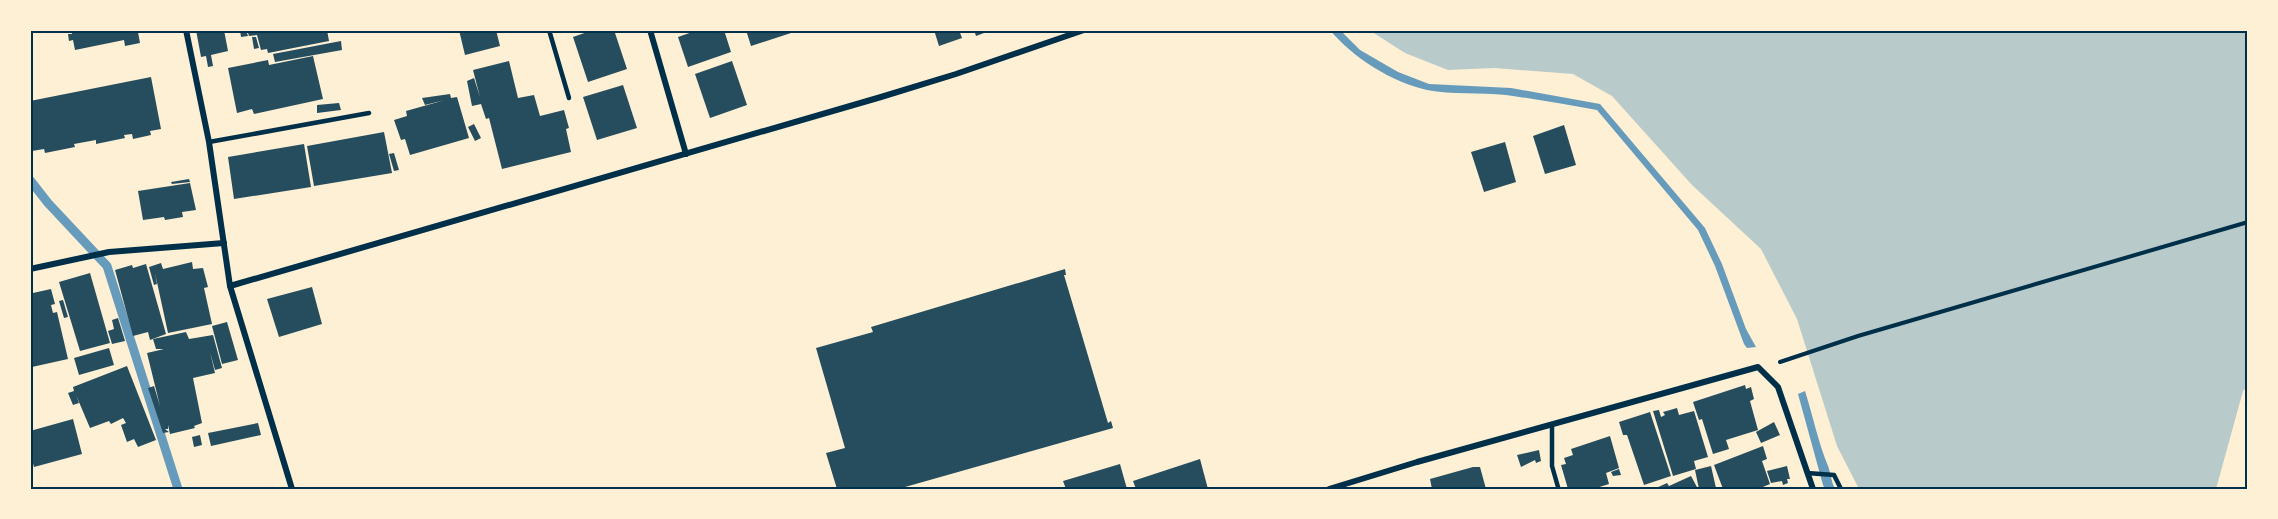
<svg xmlns="http://www.w3.org/2000/svg" width="2278" height="519" font-family="'Varela Round',sans-serif">
	<rect width="100%" height="100%" fill="#fdf0d5"/>
	<path fill="#b9caca" d="M1369,30H2248V385L2243,391L2216,489H1859L1837,446L1797,319L1761,249L1692,185L1612,96L1573,74L1494,68L1448,70L1405,53Z"/>
	<g fill="#669bbc">
		<path d="M1330,30H1340L1360,50L1398,72L1429,84L1511,88L1600,104L1705,228L1722,264L1746,329L1756,347L1747,348L1744,344L1715,266L1698,230L1597,110C1567,105 1536,99 1506,95C1480,92 1452,95 1427,90C1392,82 1353,58 1330,30Z"/>
		<path d="M1805,391C1813,416 1818,442 1828,466C1831,474 1831,481 1835,489H1825L1823,485L1798,394Z"/>
	</g>
	<g fill="none" stroke-linecap="round" stroke-linejoin="round">
		<path stroke="#669bbc" stroke-width="9" d="M30,180L48,203L107,266L178,489"/>
	</g>
	<g fill="#264d5e">
		<path d="M71,30H143V31L138,32L140,43L125,46L124,40L75,50L73,40L69,41L68,34H72Z"/>
		<path d="M196,30H224L228,51L211,55L213,66L208,67L206,56L201,57Z"/>
		<path d="M240,30H246L248,36L241,37Z"/>
		<path d="M247,30H327L329,41L268,53L267,49L261,50L257,35L249,36Z"/>
		<path d="M459,30H496L500,46L465,55Z"/>
		<path d="M593,30H614L627,69L588,82L573,37Z"/>
		<path d="M698,30H724L731,52L688,67L678,37Z"/>
		<path d="M746,30H790L791,33L751,46Z"/>
		<path d="M934,30H959L962,38L939,46Z"/>
		<path d="M974,30H992L976,36Z"/>
		<path d="M252,37H256L259,48L254,49Z"/>
		<path d="M341,41L342,50L275,62L273,54Z"/>
		<path d="M313,56L323,99L254,114L252,109L237,113L228,68L268,60L269,65Z"/>
		<path d="M509,61L518,98L534,95L540,116L564,110L569,128L566,129L571,152L502,169L489,118L486,119L481,104L472,106L467,81L474,78L480,97L473,70Z"/>
		<path d="M732,61L747,105L710,118L695,74Z"/>
		<path d="M151,77L161,129L150,131L151,135L133,139L132,134L124,135L125,138L96,144V140L74,144L75,147L45,153L44,149L32,151L30,140V101Z"/>
		<path d="M623,85L637,128L597,140L583,97Z"/>
		<path d="M450,94L451,98L457,97L469,138L410,155L405,139L401,140L394,120L407,116L406,111L445,100L425,105L422,98Z"/>
		<path d="M339,103L341,110L317,113V105Z"/>
		<path d="M474,124L481,138L475,141L468,127Z"/>
		<path d="M1564,125L1576,165L1545,174L1533,136Z"/>
		<path d="M384,132L392,173L314,186L307,146Z"/>
		<path d="M1505,142L1516,182L1484,192L1471,152Z"/>
		<path d="M304,144L311,187L234,199L228,157Z"/>
		<path d="M394,153L399,170L394,171L389,154Z"/>
		<path d="M189,179L190,182L172,184L171,182Z"/>
		<path d="M190,183L196,210L182,212L183,217L165,220L164,217L143,220L138,191Z"/>
		<path d="M192,262L193,269L203,268L208,287L204,288L212,324L168,333L155,273L157,284L154,285L149,267L161,263L163,269Z"/>
		<path d="M146,264L166,334L150,340L148,332L133,336L115,270L132,265L133,268Z"/>
		<path d="M1065,269L1066,275H1064L1108,423L1111,421L1113,428L898,489H837L826,453L845,448L816,348L873,332L871,327Z"/>
		<path d="M90,273L110,343L80,351L59,282Z"/>
		<path d="M30,284L33,293L51,289L55,304L51,305L53,313L57,312L68,359L32,367L30,363Z"/>
		<path d="M312,287L322,324L279,337L267,299Z"/>
		<path d="M63,300L68,317L64,318L59,301Z"/>
		<path d="M118,318L125,341L112,344L108,331L114,329L112,320Z"/>
		<path d="M227,322L238,360L222,364L212,326Z"/>
		<path d="M186,332L189,339L213,335L222,368L215,370L210,352L215,373L193,378L202,423L194,426L195,428L170,434L168,425V429H165L169,432L163,433L148,388L154,386L160,406L147,353L164,349H156L153,339Z"/>
		<path d="M109,348L114,365L79,375L74,358Z"/>
		<path d="M127,366L156,440L138,447L134,439L127,442L121,425L126,423L123,418L111,424L109,421L90,428L76,395L79,403L73,405L68,393L74,391L73,387Z"/>
		<path d="M1745,385L1746,389L1751,387L1754,399L1750,401L1758,430L1726,440L1729,449L1713,454L1702,419L1699,420L1693,402Z"/>
		<path d="M1677,408L1679,415L1694,411L1708,457L1694,461L1696,469L1673,476L1653,411L1659,410L1661,417L1665,415L1663,412Z"/>
		<path d="M1650,412L1671,476L1644,485L1627,435H1623L1619,422Z"/>
		<path d="M73,419L82,454L34,467L30,453V443L33,442L30,431Z"/>
		<path d="M1774,422L1780,435L1761,443L1756,432Z"/>
		<path d="M258,423L261,435L211,446L208,433Z"/>
		<path d="M200,435L202,445L194,447L192,437Z"/>
		<path d="M1610,436L1619,468L1606,473L1609,484L1593,489H1568L1561,465L1566,464L1564,458L1573,455L1571,449Z"/>
		<path d="M1763,446L1767,459L1762,461L1770,484L1758,489H1723L1714,465Z"/>
		<path d="M1539,450L1541,461L1536,463L1535,460L1521,467L1517,455Z"/>
		<path d="M1200,459L1208,489H1136L1133,481Z"/>
		<path d="M1120,464L1127,489H1066L1063,481Z"/>
		<path d="M1711,466L1716,488L1699,489L1695,470Z"/>
		<path d="M1787,466L1790,479H1787L1788,483L1783,485L1782,481L1771,483L1767,471Z"/>
		<path d="M1473,467H1480L1486,489H1432L1430,479Z"/>
		<path d="M1619,469L1621,475L1613,476L1611,472Z"/>
		<path d="M1691,476L1698,489H1654L1667,483L1669,486Z"/>
	</g>
	<g fill="none" stroke-linecap="round" stroke-linejoin="round">
		<path stroke="#003049" stroke-width="4" d="M1780,362L1858,336L2248,222"/>
		<g stroke="#003049" stroke-width="4.5">
			<path d="M549,30L569,98"/>
			<path d="M209,142L369,113"/>
			<path d="M1552,425V466L1558,487"/>
			<path d="M1807,473L1834,475L1841,489"/>
		</g>
		<g stroke="#003049" stroke-width="6">
			<path d="M186,30L209,142L230,286L292,489"/>
			<path d="M650,30L686,154"/>
			<path d="M30,269L109,252L224,243"/>
			<path d="M230,286L881,97L956,74L1084,30"/>
			<path d="M1329,489L1417,462L1758,367L1778,387L1813,489"/>
		</g>
	</g>
	<rect width="2278" height="519" fill="none" stroke="#fdf0d5" stroke-width="63"/>
	<rect x="32" y="32" width="2214" height="456" fill="none" stroke="#003049" stroke-width="2"/>
</svg>
